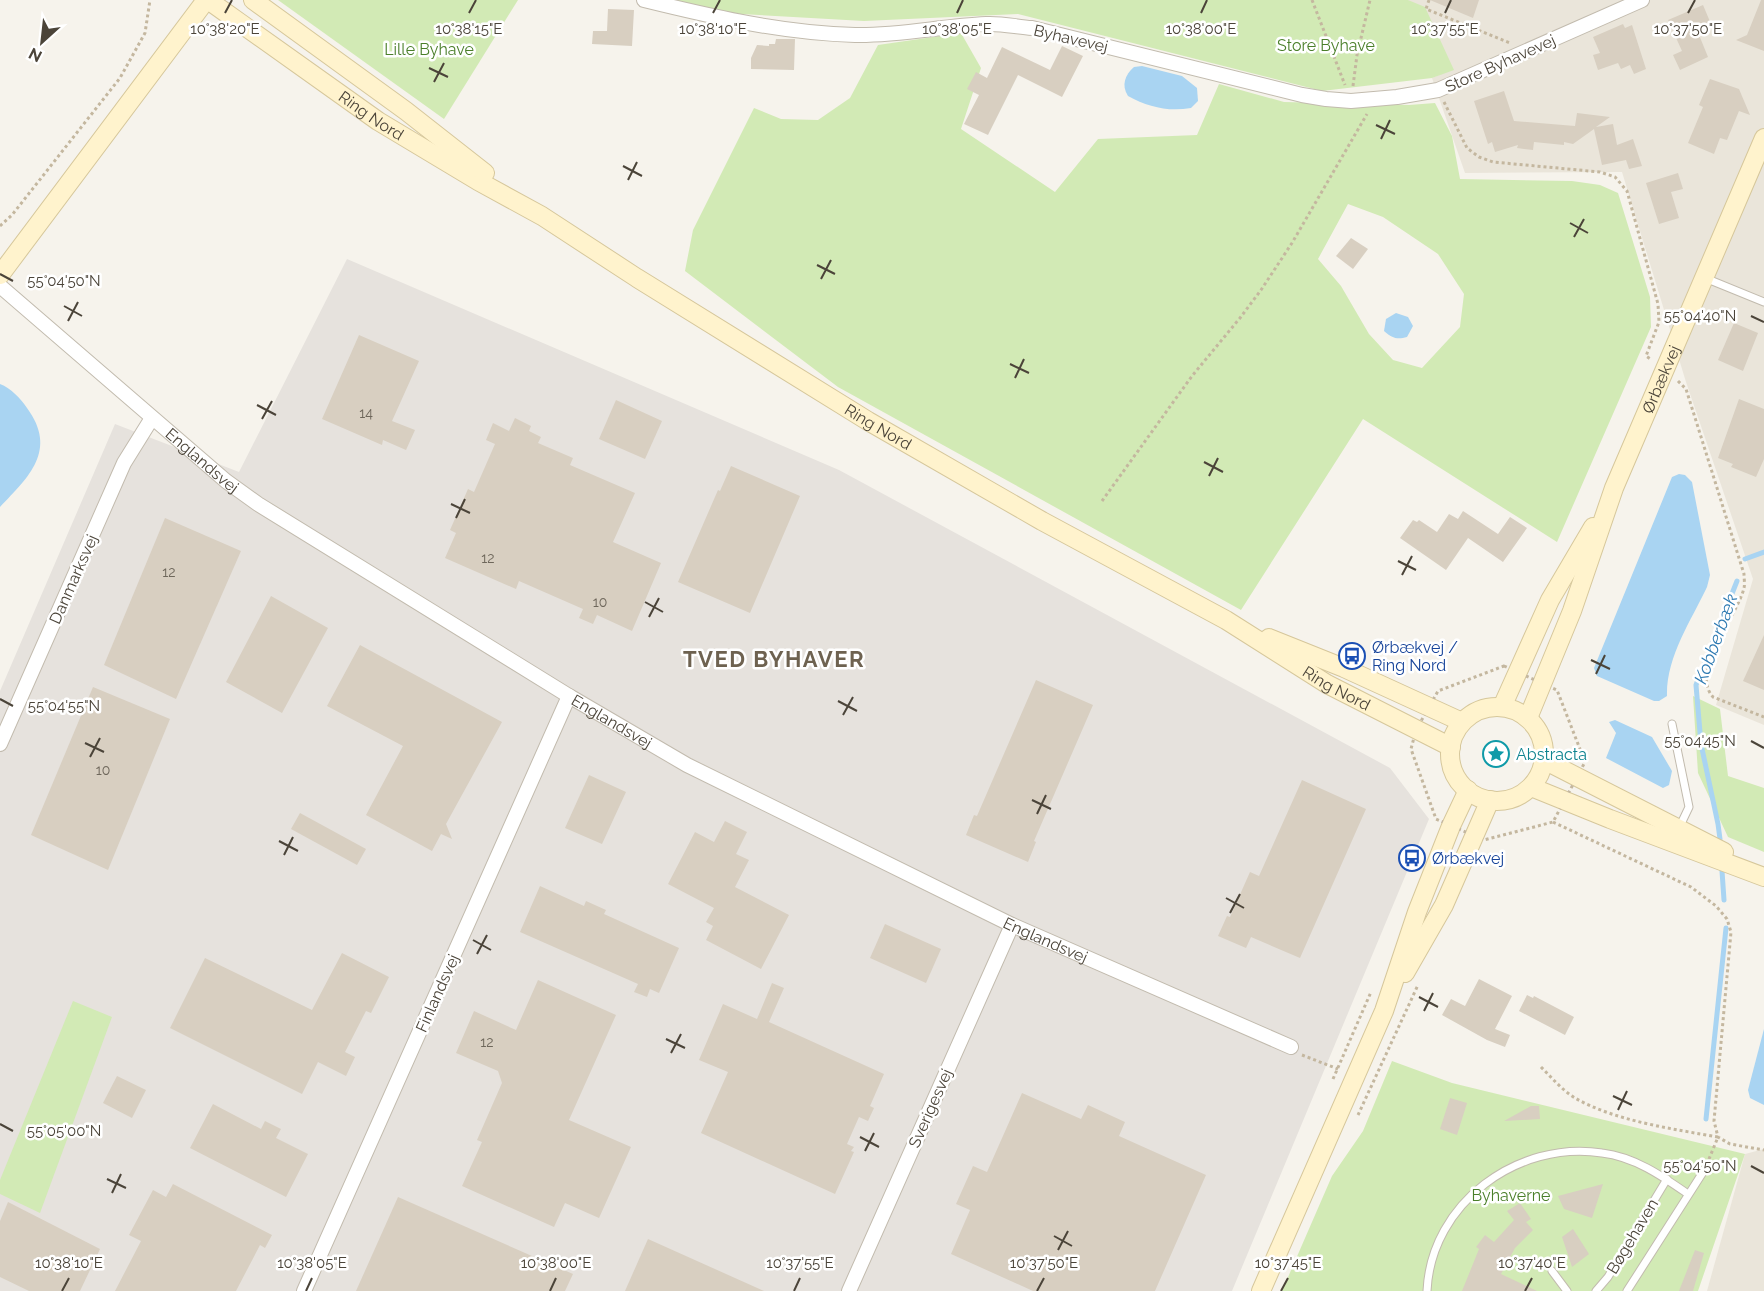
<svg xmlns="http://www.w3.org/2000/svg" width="1764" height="1291" font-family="Raleway,sans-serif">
	<rect width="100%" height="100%" fill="#f6f3ec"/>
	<g fill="#eae5da">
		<path d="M1408,0H1764V725L1716,705L1753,579L1686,382L1622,172L1465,173L1432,78L1453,69Z"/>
		<path d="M1764,1149V1291H1707L1745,1154Z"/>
	</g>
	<path fill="#e6e2dd" d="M347,259L839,470L1390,768L1429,819L1232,1291H0V691L115,424L239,472Z"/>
	<g fill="#d2eab5" fill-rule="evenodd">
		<path d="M278,0H518L444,119Z"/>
		<path d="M672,0H1408L1425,7L1454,70L1432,78L1322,91L1018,14L864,21L722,13Z"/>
		<path d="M961,33L981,68L961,129L1055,192L1098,139L1197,135L1219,84L1284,102L1409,105L1435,103L1452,136L1460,179L1572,181L1600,185L1618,193L1650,297L1651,327L1557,542L1363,419L1241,610L838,387L685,271L693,230L754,108L781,119L818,120L850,98L878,45ZM1348,204L1383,217L1438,254L1464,294L1460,327L1422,368L1393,360L1369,334L1341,286L1318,259Z"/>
		<path d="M1693,696L1720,709L1728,776L1764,788V852L1728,837L1698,773Z"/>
		<path d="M73,1001L112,1017L40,1213L0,1194V1180Z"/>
		<path d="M1392,1061L1452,1083L1745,1154L1698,1291H1282L1332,1176L1363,1131Z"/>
	</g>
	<g fill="#a9d4f2">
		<path d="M1142,66L1182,76L1197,88L1198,101L1191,108C1168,112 1148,107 1128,96C1121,85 1125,75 1134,67Z"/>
		<path d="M1396,313L1408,317L1413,326L1407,337C1397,340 1392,338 1384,331L1386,319Z"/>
		<path d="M0,384C11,388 21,399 27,408C58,450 29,477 0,507Z"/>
		<path d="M1679,474L1685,475L1692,482L1710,575L1707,587C1691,621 1666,657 1667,696L1659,701H1654L1597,676L1594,668L1672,477Z"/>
		<path d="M1615,720L1652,737L1672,771L1669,785L1663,788L1606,758L1616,733L1609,722Z"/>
		<path d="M1764,1029V1105L1750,1098L1748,1090Z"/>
	</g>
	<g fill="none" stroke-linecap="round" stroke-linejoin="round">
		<g stroke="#a9d4f2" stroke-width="5">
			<path d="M1745,559L1764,552"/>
			<path d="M1720,839L1718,824L1701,744L1696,685L1737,581"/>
			<path d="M1722,871L1724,900"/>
			<path d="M1706,1119L1726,928"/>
		</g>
	</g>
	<g fill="#d8cfc1">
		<path d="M1430,0H1479L1473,18Z"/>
		<path d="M1761,0H1764V51L1736,40L1747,35Z"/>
		<path d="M1703,5L1711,24L1697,30L1708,57L1680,70L1673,55L1682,51L1668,20Z"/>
		<path d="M608,9L634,10L632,46L592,44L593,31H607Z"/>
		<path d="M1623,24L1625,28L1632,25L1646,69L1634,74L1630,65L1621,69L1618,63L1598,70L1593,55L1600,53L1593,37Z"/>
		<path d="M776,39H795L794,70L751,69V58L757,45L769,46V44H775Z"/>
		<path d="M1062,46L1083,56L1062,97L1018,75L988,135L964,124L979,95L967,89L976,72L987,78L1002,47L1050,70Z"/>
		<path d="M1710,79L1739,89L1750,115L1739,111L1727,140L1720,138L1714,154L1688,143L1703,107L1699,105Z"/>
		<path d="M1504,91L1514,121L1575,126L1577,113L1610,117L1596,127L1613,124L1617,145L1633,139L1642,166L1629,169L1626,160L1602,165L1594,129L1573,144L1564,142V145L1534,142L1533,150L1517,148L1518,145L1495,152L1492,142L1488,144L1474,101Z"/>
		<path d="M1678,173L1683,189L1671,192L1679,218L1659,224L1646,183Z"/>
		<path d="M1351,238L1368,249L1353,269L1336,256Z"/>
		<path d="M1734,323L1758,333L1743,371L1718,360Z"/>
		<path d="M359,335L419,361L392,421L415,430L406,450L383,440L382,445L322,419Z"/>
		<path d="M1739,399L1764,409V459L1756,477L1731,467L1733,464L1718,458Z"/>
		<path d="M616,400L662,421L645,459L599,439Z"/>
		<path d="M515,418L531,426L529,431L541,437L538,443L573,458L570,465L635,493L613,542L661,563L632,631L597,615L593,624L579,618L583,609L519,581L516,589L445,558L456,533L450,530L468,489L474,492L495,444L486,440L493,423L509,431Z"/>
		<path d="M731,466L800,496L750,613L678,582L718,490L720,491Z"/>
		<path d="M1463,511L1498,534L1510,517L1527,528L1503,562L1468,538L1446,570L1400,538L1413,520L1417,522L1419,520L1437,532L1449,514L1458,519Z"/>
		<path d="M165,518L241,551L176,699L104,665Z"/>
		<path d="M271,596L328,628L282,713L226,682Z"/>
		<path d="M1764,635V690L1743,681Z"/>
		<path d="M360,645L502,722L446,824L452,839L441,834L432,851L366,815L403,746L327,706Z"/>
		<path d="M1036,680L1093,705L1034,841L1036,842L1028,862L966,835L974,815L977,816Z"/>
		<path d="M93,687L170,719L108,870L31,835Z"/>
		<path d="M589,775L626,792L602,844L565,828Z"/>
		<path d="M1302,780L1366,809L1300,958L1251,937L1246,948L1218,936L1227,916L1230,917L1250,872L1259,876Z"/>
		<path d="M300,813L366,849L357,865L291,829Z"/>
		<path d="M725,821L747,832L736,854L749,860L735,887L789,915L761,969L706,940L713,926L706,922L714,908L668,884L695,832L714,842Z"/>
		<path d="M540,886L584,906L586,901L606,910L604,914L679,948L659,993L650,989L647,997L634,992L638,984L520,932Z"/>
		<path d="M885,924L941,949L926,983L870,958Z"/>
		<path d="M342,953L389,977L371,1013L366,1011L345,1052L355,1057L346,1076L318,1062L302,1094L170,1028L205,958L312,1010Z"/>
		<path d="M1479,979L1512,996L1495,1029L1510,1035L1505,1047L1487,1040L1442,1015L1451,999L1465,1006Z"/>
		<path d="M538,980L616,1015L569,1120L631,1147L599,1218L565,1203L554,1227L462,1186L482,1142L477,1140L502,1083L498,1071L456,1053L474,1011L516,1030Z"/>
		<path d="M772,983L784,988L769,1022L884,1074L870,1106L874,1108L868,1121L859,1117L847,1144L854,1147L851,1151L854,1152L835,1194L701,1133L728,1072L699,1060L723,1004L757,1019Z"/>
		<path d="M1527,995L1533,998L1534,996L1574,1017L1565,1035L1519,1011Z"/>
		<path d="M117,1076L146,1090L132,1118L103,1103Z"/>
		<path d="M1022,1093L1081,1119L1088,1105L1125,1122L1119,1136L1206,1175L1155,1291H1033L951,1254L970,1210L956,1204L973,1166L987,1172Z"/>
		<path d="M1450,1098L1467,1103L1457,1135L1440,1129Z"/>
		<path d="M213,1104L261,1129L265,1121L281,1129L276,1138L308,1154L286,1197L190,1148Z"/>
		<path d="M1531,1106H1539L1540,1119L1504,1121Z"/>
		<path d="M173,1184L272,1235L265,1248L260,1245L236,1291H115L141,1241L129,1235L153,1190L166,1197Z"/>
		<path d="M1603,1184L1592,1218L1564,1209L1558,1196Z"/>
		<path d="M398,1197L573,1274L565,1291H356Z"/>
		<path d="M8,1202L100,1249L80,1291H29L0,1277V1221Z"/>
		<path d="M1520,1203L1531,1219L1526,1222L1533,1230L1515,1248L1501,1274L1537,1291H1462L1479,1249L1476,1247L1485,1235L1494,1242L1514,1220L1507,1211Z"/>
		<path d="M1573,1229L1589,1254L1572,1267L1562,1237Z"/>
		<path d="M648,1239L764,1291H625Z"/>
		<path d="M1695,1250L1704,1253L1693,1291H1679Z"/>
	</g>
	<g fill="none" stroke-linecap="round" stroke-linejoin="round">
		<defs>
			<g id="lane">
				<path d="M1705,278L1764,302"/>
				<path d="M1672,724L1689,807L1679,828"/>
				<path d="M1552,1271L1567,1291"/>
				<path d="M1427,1291C1431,1203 1518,1140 1602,1153C1635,1157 1662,1176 1688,1194"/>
				<path d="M1596,1291L1608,1277L1667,1179"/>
				<path d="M1627,1291L1705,1169"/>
			</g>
			<g id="street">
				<path d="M644,0C713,17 783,33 855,35C899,36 942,26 986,24C1001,23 1017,27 1032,28L1302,95L1326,99L1351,101L1397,97L1438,90L1642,0"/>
				<path id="s1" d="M0,286L226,481L258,504L569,696L687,765L1012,925L1291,1047"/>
				<path d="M0,744L124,463L152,418"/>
				<path d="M304,1291L569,696"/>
				<path d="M849,1291L1012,925"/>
			</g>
			<g id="secondary">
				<path id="s2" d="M208,0L378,121L478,181L542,216L637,278L868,421L1042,521L1226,620L1327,684L1451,747"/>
				<path d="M253,0L406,111L485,173"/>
				<path d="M0,275L206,0"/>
				<path d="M1269,638L1344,668L1462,722"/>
				<path d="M1502,707L1550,600L1593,527"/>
				<circle cx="1497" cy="754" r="47"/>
				<path id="s3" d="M1528,718L1572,611L1614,488L1764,138"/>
				<path d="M1544,760L1724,852"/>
				<path d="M1531,787L1610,819L1764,877"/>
				<path d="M1405,973L1444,905L1490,800"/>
				<path d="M1261,1291L1384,1011L1417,912L1451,826L1468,790"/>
			</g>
		</defs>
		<use href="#lane" stroke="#c2bbae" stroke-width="9"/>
		<use href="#street" stroke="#c2bbae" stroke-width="16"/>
		<use href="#secondary" stroke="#d6c79b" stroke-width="20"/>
		<g stroke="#c4b79f" stroke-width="3" stroke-dasharray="3 3" stroke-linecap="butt">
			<path d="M1312,0L1345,85"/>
			<path d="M1429,0L1426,9L1510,43"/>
			<path d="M1353,86L1357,55L1370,0"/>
			<path d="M1444,102L1467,148L1479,157L1493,162L1600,172L1615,177L1627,191L1658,304L1659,322L1646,356L1652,360"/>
			<path d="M0,226L12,215L120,78L145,33L150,0"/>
			<path d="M1678,381L1686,389L1744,574C1744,578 1745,584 1744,588C1737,617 1689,670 1713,697L1764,717"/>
			<path d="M1102,501L1192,376L1240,318L1261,290L1292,243L1367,114"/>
			<path d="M1504,666L1557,690L1585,762L1553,822L1484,840L1436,819L1411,749L1416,730L1438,691Z"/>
			<path d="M1553,822L1691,887L1716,906L1727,919L1731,932L1714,1121L1718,1137L1730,1144L1764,1150"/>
			<path d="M1302,1055L1338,1069"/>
			<path d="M1541,1067C1552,1078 1562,1090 1575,1098C1615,1121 1673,1129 1718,1137L1709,1159"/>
			<path d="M1333,1079L1371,992"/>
			<path d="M1358,1115L1418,985"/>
		</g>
		<use href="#lane" stroke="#fff" stroke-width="7"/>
		<use href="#street" stroke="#fff" stroke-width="14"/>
		<use href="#secondary" stroke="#fff3cd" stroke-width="18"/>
	</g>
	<path fill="none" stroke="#4b4439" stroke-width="2" d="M225,13L232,0M469,13L476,0M713,13L720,0M957,13L963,0M1201,13L1207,0M1445,13L1451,0M1688,13L1695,0M429,68L448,77M434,82L444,63M1376,125L1395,134M1381,139L1390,120M623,166L642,176M628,180L637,162M1570,223L1588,233M1574,237L1584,219M817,265L835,274M0,274L13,281M821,279L831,260M64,306L82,316M1751,316L1764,322M68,321L78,302M1010,364L1029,373M1015,378L1024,359M257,405L276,415M262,419L272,401M1204,462L1223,472M1209,476L1218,458M451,504L470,513M456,518L465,499M1398,561L1416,570M1402,575L1412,556M645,602L663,612M649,617L659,598M1591,660L1610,669M1596,674L1605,655M0,699L13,706M838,701L857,711M843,715L853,697M1751,741L1764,748M85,743L104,752M90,757L100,738M1032,800L1051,809M1037,814L1046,795M279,841L298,851M284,855L293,837M1226,898L1244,908M1230,913L1240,894M473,940L491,950M477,954L487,935M1419,997L1438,1007M1424,1011L1433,993M666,1039L685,1048M671,1053L681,1034M1613,1096L1632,1105M1618,1110L1627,1091M0,1124L13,1131M860,1137L879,1147M865,1151L874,1133M1751,1166L1764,1173M107,1179L126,1188M112,1193L121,1174M1054,1236L1072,1246M1058,1250L1068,1231M62,1291L69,1278M306,1291L312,1278M550,1291L556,1278M794,1291L800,1278M1037,1291L1044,1278M1281,1291L1288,1278M1525,1291L1532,1278"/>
	<defs>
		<symbol id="bus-ring" viewBox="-11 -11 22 22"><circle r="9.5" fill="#fff" stroke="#1a4fb4" stroke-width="1.5"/><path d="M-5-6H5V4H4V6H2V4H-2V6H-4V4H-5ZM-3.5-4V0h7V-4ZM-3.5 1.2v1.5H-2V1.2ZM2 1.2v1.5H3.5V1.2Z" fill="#1a4fb4"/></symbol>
		<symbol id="sight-ring" viewBox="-11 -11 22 22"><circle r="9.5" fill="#fff" stroke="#0f9aa8" stroke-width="1.5"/><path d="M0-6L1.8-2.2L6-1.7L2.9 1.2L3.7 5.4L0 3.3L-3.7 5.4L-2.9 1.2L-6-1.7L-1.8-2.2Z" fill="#0f9aa8"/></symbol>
	</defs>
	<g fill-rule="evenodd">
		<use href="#bus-ring" x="1337" y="641" width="30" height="30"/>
		<use href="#sight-ring" x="1481" y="739" width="30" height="30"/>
		<use href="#bus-ring" x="1397" y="843" width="30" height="30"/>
	</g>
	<g text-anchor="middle" stroke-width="5" stroke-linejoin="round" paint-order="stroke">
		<g font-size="14" fill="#6e675b">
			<text x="366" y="418">14</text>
			<text x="488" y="563">12</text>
			<text x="169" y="577">12</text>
			<text x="600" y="607">10</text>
			<text x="103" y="775">10</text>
			<text x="487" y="1047">12</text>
		</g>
		<g font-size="16" fill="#4b4439" stroke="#fff">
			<text transform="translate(1071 38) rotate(13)" y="6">Byhavevej</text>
			<text transform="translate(1500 63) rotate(-24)" y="6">Store Byhavevej</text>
			<text dy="6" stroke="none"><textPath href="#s2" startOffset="200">Ring Nord</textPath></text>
			<text dy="6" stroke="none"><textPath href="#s3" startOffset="364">Ørbækvej</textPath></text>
			<text dy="6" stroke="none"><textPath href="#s2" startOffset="795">Ring Nord</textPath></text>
			<text dy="6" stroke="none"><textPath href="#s1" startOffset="267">Englandsvej</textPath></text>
			<text transform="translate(73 579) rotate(-66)" y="6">Danmarksvej</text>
			<text dy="6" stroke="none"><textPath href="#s2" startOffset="1323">Ring Nord</textPath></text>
			<text dy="6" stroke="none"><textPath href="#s1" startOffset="753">Englandsvej</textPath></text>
			<text dy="6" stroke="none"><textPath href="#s1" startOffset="1239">Englandsvej</textPath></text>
			<text transform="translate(437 993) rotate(-66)" y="6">Finlandsvej</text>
			<text transform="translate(930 1108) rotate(-66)" y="6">Sverigesvej</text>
			<text transform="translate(1632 1236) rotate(-59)" y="6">Bøgehaven</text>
		</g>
		<g font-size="16" fill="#4a7f2a" stroke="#fff">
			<text x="1326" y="51">Store Byhave</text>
			<text x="429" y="55">Lille Byhave</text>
			<text x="1511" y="1201">Byhaverne</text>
		</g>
		<g font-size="16" fill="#164399" stroke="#fff" text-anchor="start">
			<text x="1372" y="653">Ørbækvej /<tspan x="1372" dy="18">Ring Nord</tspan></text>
			<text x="1432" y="864">Ørbækvej</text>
		</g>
		<g font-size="16" fill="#0d838f" stroke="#fff" text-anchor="start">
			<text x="1516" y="760">Abstracta</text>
		</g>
		<g font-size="18" font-style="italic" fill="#2e7ab2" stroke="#fff">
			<text transform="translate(1716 639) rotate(-70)" y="6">Kobberbæk</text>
		</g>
		<g font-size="22" font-weight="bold" letter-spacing="1.5" fill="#6e6250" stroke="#fff">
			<text x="774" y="667">TVED BYHAVER</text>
		</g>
	</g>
	<g font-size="15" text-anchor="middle" fill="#4b4439" stroke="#fff" stroke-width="5" stroke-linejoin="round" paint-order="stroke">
		<text x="225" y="34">10°38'20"E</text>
		<text x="469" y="34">10°38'15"E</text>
		<text x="713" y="34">10°38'10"E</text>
		<text x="957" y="34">10°38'05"E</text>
		<text x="1201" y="34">10°38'00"E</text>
		<text x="1445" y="34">10°37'55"E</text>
		<text x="1688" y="34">10°37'50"E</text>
		<text x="64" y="286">55°04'50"N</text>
		<text x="1700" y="321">55°04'40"N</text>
		<text x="64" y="711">55°04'55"N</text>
		<text x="1700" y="746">55°04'45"N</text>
		<text x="64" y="1136">55°05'00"N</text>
		<text x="1700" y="1171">55°04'50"N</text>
		<text x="69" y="1268">10°38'10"E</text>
		<text x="312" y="1268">10°38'05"E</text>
		<text x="556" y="1268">10°38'00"E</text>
		<text x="800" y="1268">10°37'55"E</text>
		<text x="1044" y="1268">10°37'50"E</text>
		<text x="1288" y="1268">10°37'45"E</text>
		<text x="1532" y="1268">10°37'40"E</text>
	</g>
	<g transform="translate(42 42) rotate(207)" stroke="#ffffff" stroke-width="4.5" paint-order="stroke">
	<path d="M0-4.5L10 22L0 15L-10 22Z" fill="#4b4439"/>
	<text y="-9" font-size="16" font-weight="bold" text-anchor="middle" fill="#4b4439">N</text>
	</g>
</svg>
